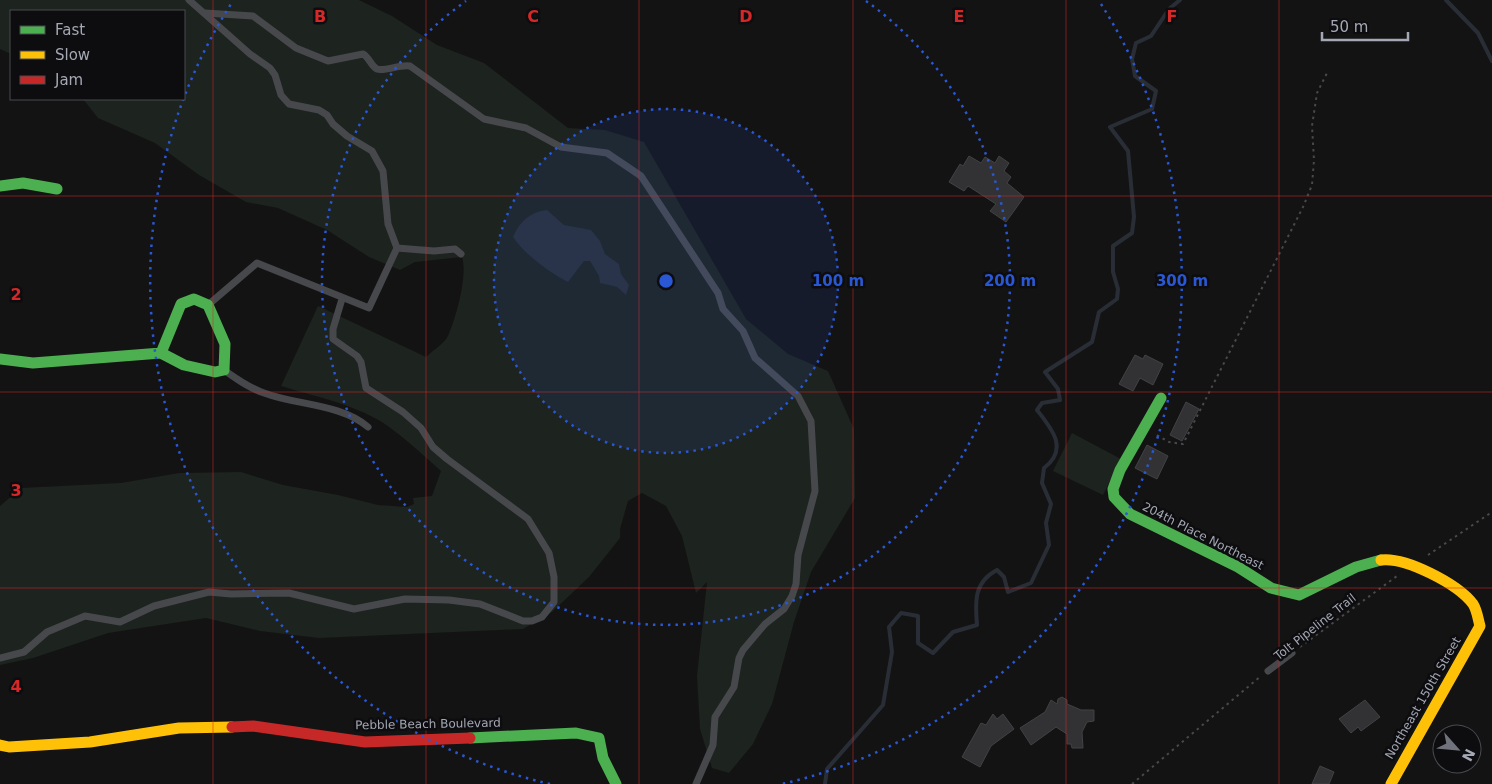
<svg xmlns="http://www.w3.org/2000/svg" width="1492" height="784" font-family="'DejaVu Sans',sans-serif">
	<rect width="100%" height="100%" fill="#131313"/>
	<g fill="#1d231e">
		<path d="M0,0H359L392,16L437,45L484,63L568,128L605,130L644,142L746,319L788,354L828,371L854,429L855,498L811,572L794,622L772,704L753,744L729,773L712,768L700,729L697,676L707,582L696,593L682,536L666,506L642,493L628,501L620,529V538L589,577L552,612L523,629L319,638L260,631L206,618L108,633L33,658L0,665V506L21,488L121,483L179,473L241,472L283,485L338,495L378,505L407,507L414,504L413,498L432,496L441,471C422,454 403,436 382,422C352,404 314,396 281,386L318,306L426,357C432,351 444,344 448,336C456,318 468,275 462,257L415,262L400,270L369,257L327,230L278,208L246,202L199,175L155,143L98,118L83,99H184V11H11V54L0,49Z"/>
		<path d="M1072,433L1121,459L1103,495L1053,471Z"/>
	</g>
	<path fill="#292e36" d="M547,210L564,225L591,230L600,241L605,254L619,264L621,274L629,285L626,295L617,287L600,283L599,276L590,261H584L568,282C551,274 523,253 513,237C520,221 530,212 547,210Z"/>
	<g fill="none" stroke-linecap="round" stroke-linejoin="round">
		<g stroke="#292e36" stroke-width="4">
			<path d="M1446,0L1478,33L1492,61"/>
			<path d="M825,784L827,769L883,705L892,652L889,627L901,613L918,616V643L933,653L953,632L977,625C975,601 974,582 997,570L1004,577L1008,592L1031,583L1049,545L1046,523L1051,504L1042,483L1044,468C1069,449 1052,429 1037,410L1042,403L1060,400L1058,389L1045,372L1092,342L1099,312L1117,299L1118,289L1113,272V246L1132,233L1134,217L1128,151L1110,127L1152,109L1156,91L1135,76L1132,59L1136,43L1151,36L1169,9L1180,0"/>
		</g>
	</g>
	<g fill="#323234" stroke="#424246">
		<path d="M969,156L981,163L985,157L995,163L999,156L1009,163L1004,171L1011,177L1007,183L1024,197L1006,222L990,211L996,204L968,186L964,191L949,182L960,164L963,166Z"/>
		<path d="M1135,355L1143,359L1145,355L1163,364L1153,385L1140,378L1133,391L1119,384Z"/>
		<path d="M1186,402L1199,409L1182,441L1170,435Z"/>
		<path d="M1147,445L1168,456L1157,479L1135,468Z"/>
		<path d="M1062,697L1067,700V704L1081,710H1094V721L1087,722L1082,732L1083,748H1072L1071,744H1067V734L1056,727L1031,745L1020,728L1045,712L1051,700L1057,704L1058,699Z"/>
		<path d="M1365,700L1380,717L1361,731L1358,727L1351,733L1339,719Z"/>
		<path d="M993,714L997,719L1003,714L1014,729L991,746L980,767L962,757L981,723L986,725Z"/>
		<path d="M1320,766L1334,772L1329,784H1312Z"/>
	</g>
	<g fill="none" stroke-linecap="round" stroke-linejoin="round">
		<g stroke="#49494d" stroke-width="2" stroke-dasharray="2.5 4" stroke-linecap="butt">
			<path d="M1157,435L1169,442L1183,444L1303,207L1312,185L1314,160L1312,126L1317,93L1327,73"/>
			<path d="M1428,555L1492,512"/>
			<path d="M1300,647L1397,576"/>
			<path d="M1132,784L1261,676"/>
		</g>
		<g stroke="#47484c" stroke-width="7">
			<path d="M189,0L250,54L270,68L275,75L281,95L289,104L319,110L327,115L333,124L347,136L372,151L383,171L388,224L397,248L434,251L455,249L461,254"/>
			<path d="M205,13L253,16L296,48L328,61L363,54C369,57 371,66 377,69C384,72 400,64 410,66L484,119L526,128L561,147L607,153L641,176L718,293L723,309L743,331L755,358L798,396L811,421L815,491L798,555L796,584L792,596L784,609L765,624L743,650L739,658L734,687L715,717L713,745L696,784"/>
			<path d="M208,305L257,263L369,308L397,248"/>
			<path d="M224,370C237,379 249,388 264,393C296,405 342,404 368,427"/>
			<path d="M0,658L24,652L47,632L85,616L120,622L154,606L209,592L231,594L289,593L354,609L405,599L449,600L480,604L523,621H532L542,617L554,602V577L549,553L528,519L447,459L433,447L421,428L403,412L366,388L361,362L357,356L333,339V329L342,299"/>
			<path d="M1268,671L1292,653"/>
		</g>
		<g stroke="#4caf50" stroke-width="11">
			<path d="M0,186L23,183L57,189"/>
			<path d="M0,359L33,363L161,353L184,365L215,372L224,370L225,344L208,305L194,299L181,304L161,353"/>
			<path d="M1161,398L1120,470L1113,489L1114,497L1130,514L1238,567L1271,588L1299,595L1356,567L1381,560"/>
			<path d="M470,738L576,733L599,738L603,758L616,784"/>
		</g>
		<g stroke="#ffc107" stroke-width="11">
			<path d="M1381,560C1406,557 1458,584 1473,604C1477,610 1478,619 1480,626L1391,784"/>
			<path d="M0,745L9,747L90,742L179,728L232,727"/>
		</g>
		<path stroke="#c62828" stroke-width="11" d="M232,727L253,726L365,742L470,738"/>
	</g>
	<path fill="none" stroke="#d62828" stroke-width="1" stroke-opacity="0.55" d="M213,0V784M426,0V784M639,0V784M853,0V784M1066,0V784M1279,0V784M0,196H1492M0,392H1492M0,588H1492"/>
	<circle cx="666" cy="281" r="172" fill="#2a57d4" fill-opacity=".12"/>
	<g fill="none" stroke="#2a57d4" stroke-width="2.5" stroke-dasharray="2.5 5">
		<circle cx="666" cy="281" r="172"/>
		<path d="M866 1A344 344 0 1 1 466 1"/>
		<path d="M550 784A516 516 0 0 1 231 4M1101 4A516 516 0 0 1 782 784"/>
	</g>
	<g text-anchor="middle" stroke-width="5" stroke-linejoin="round" paint-order="stroke">
		<g font-size="12" fill="#a4a7b4" stroke="#0d0d0f">
			<text transform="translate(1203 536) rotate(27)" y="4">204th Place Northeast</text>
			<text transform="translate(1315 627) rotate(-38)" y="4">Tolt Pipeline Trail</text>
			<text transform="translate(1423 698) rotate(-60)" y="4">Northeast 150th Street</text>
			<text transform="translate(428 724) rotate(-1)" y="4">Pebble Beach Boulevard</text>
		</g>
	</g>
	<g font-size="16" text-anchor="middle" font-weight="bold" fill="#d62828" stroke="#0d0d0f" stroke-width="5" stroke-linejoin="round" paint-order="stroke">
		<text x="320" y="22">B</text>
		<text x="533" y="22">C</text>
		<text x="746" y="22">D</text>
		<text x="959" y="22">E</text>
		<text x="1172" y="22">F</text>
		<text x="16" y="300">2</text>
		<text x="16" y="496">3</text>
		<text x="16" y="692">4</text>
	</g>
	<circle cx="666" cy="281" r="8" fill="#2a57d4" stroke="#0d0d0f" stroke-width="2.5"/>
	<g font-size="15" text-anchor="middle" font-weight="bold" fill="#2a57d4" stroke="#0d0d0f" stroke-width="5" stroke-linejoin="round" paint-order="stroke">
		<text x="838" y="286">100 m</text>
		<text x="1010" y="286">200 m</text>
		<text x="1182" y="286">300 m</text>
	</g>
	<rect x="10" y="10" width="175" height="90" fill="#0d0d0f" stroke="#494b51"/>
	<rect x="20" y="26" width="25" height="8" fill="#4caf50" stroke="#494b51"/>
	<text x="55" y="35" font-size="15" fill="#a4a7b4">Fast</text>
	<rect x="20" y="51" width="25" height="8" fill="#ffc107" stroke="#494b51"/>
	<text x="55" y="60" font-size="15" fill="#a4a7b4">Slow</text>
	<rect x="20" y="76" width="25" height="8" fill="#c62828" stroke="#494b51"/>
	<text x="55" y="85" font-size="15" fill="#a4a7b4">Jam</text>
	<g transform="translate(1457 749) rotate(117)"><circle r="24" fill="#0d0d0f" stroke="#494b51"/>
	<path d="M0-4L9 19L0 12L-9 19Z" fill="#71737c"/>
	<text y="-8" font-size="14" font-weight="bold" text-anchor="middle" fill="#a4a7b4">N</text>
	</g>
	<path d="M1322 32v8h86v-8" fill="none" stroke="#a4a7b4" stroke-width="2.5"/>
	<text x="1330" y="32" font-size="15" fill="#a4a7b4" stroke="#0d0d0f" stroke-width="4" paint-order="stroke">50 m</text>
</svg>
